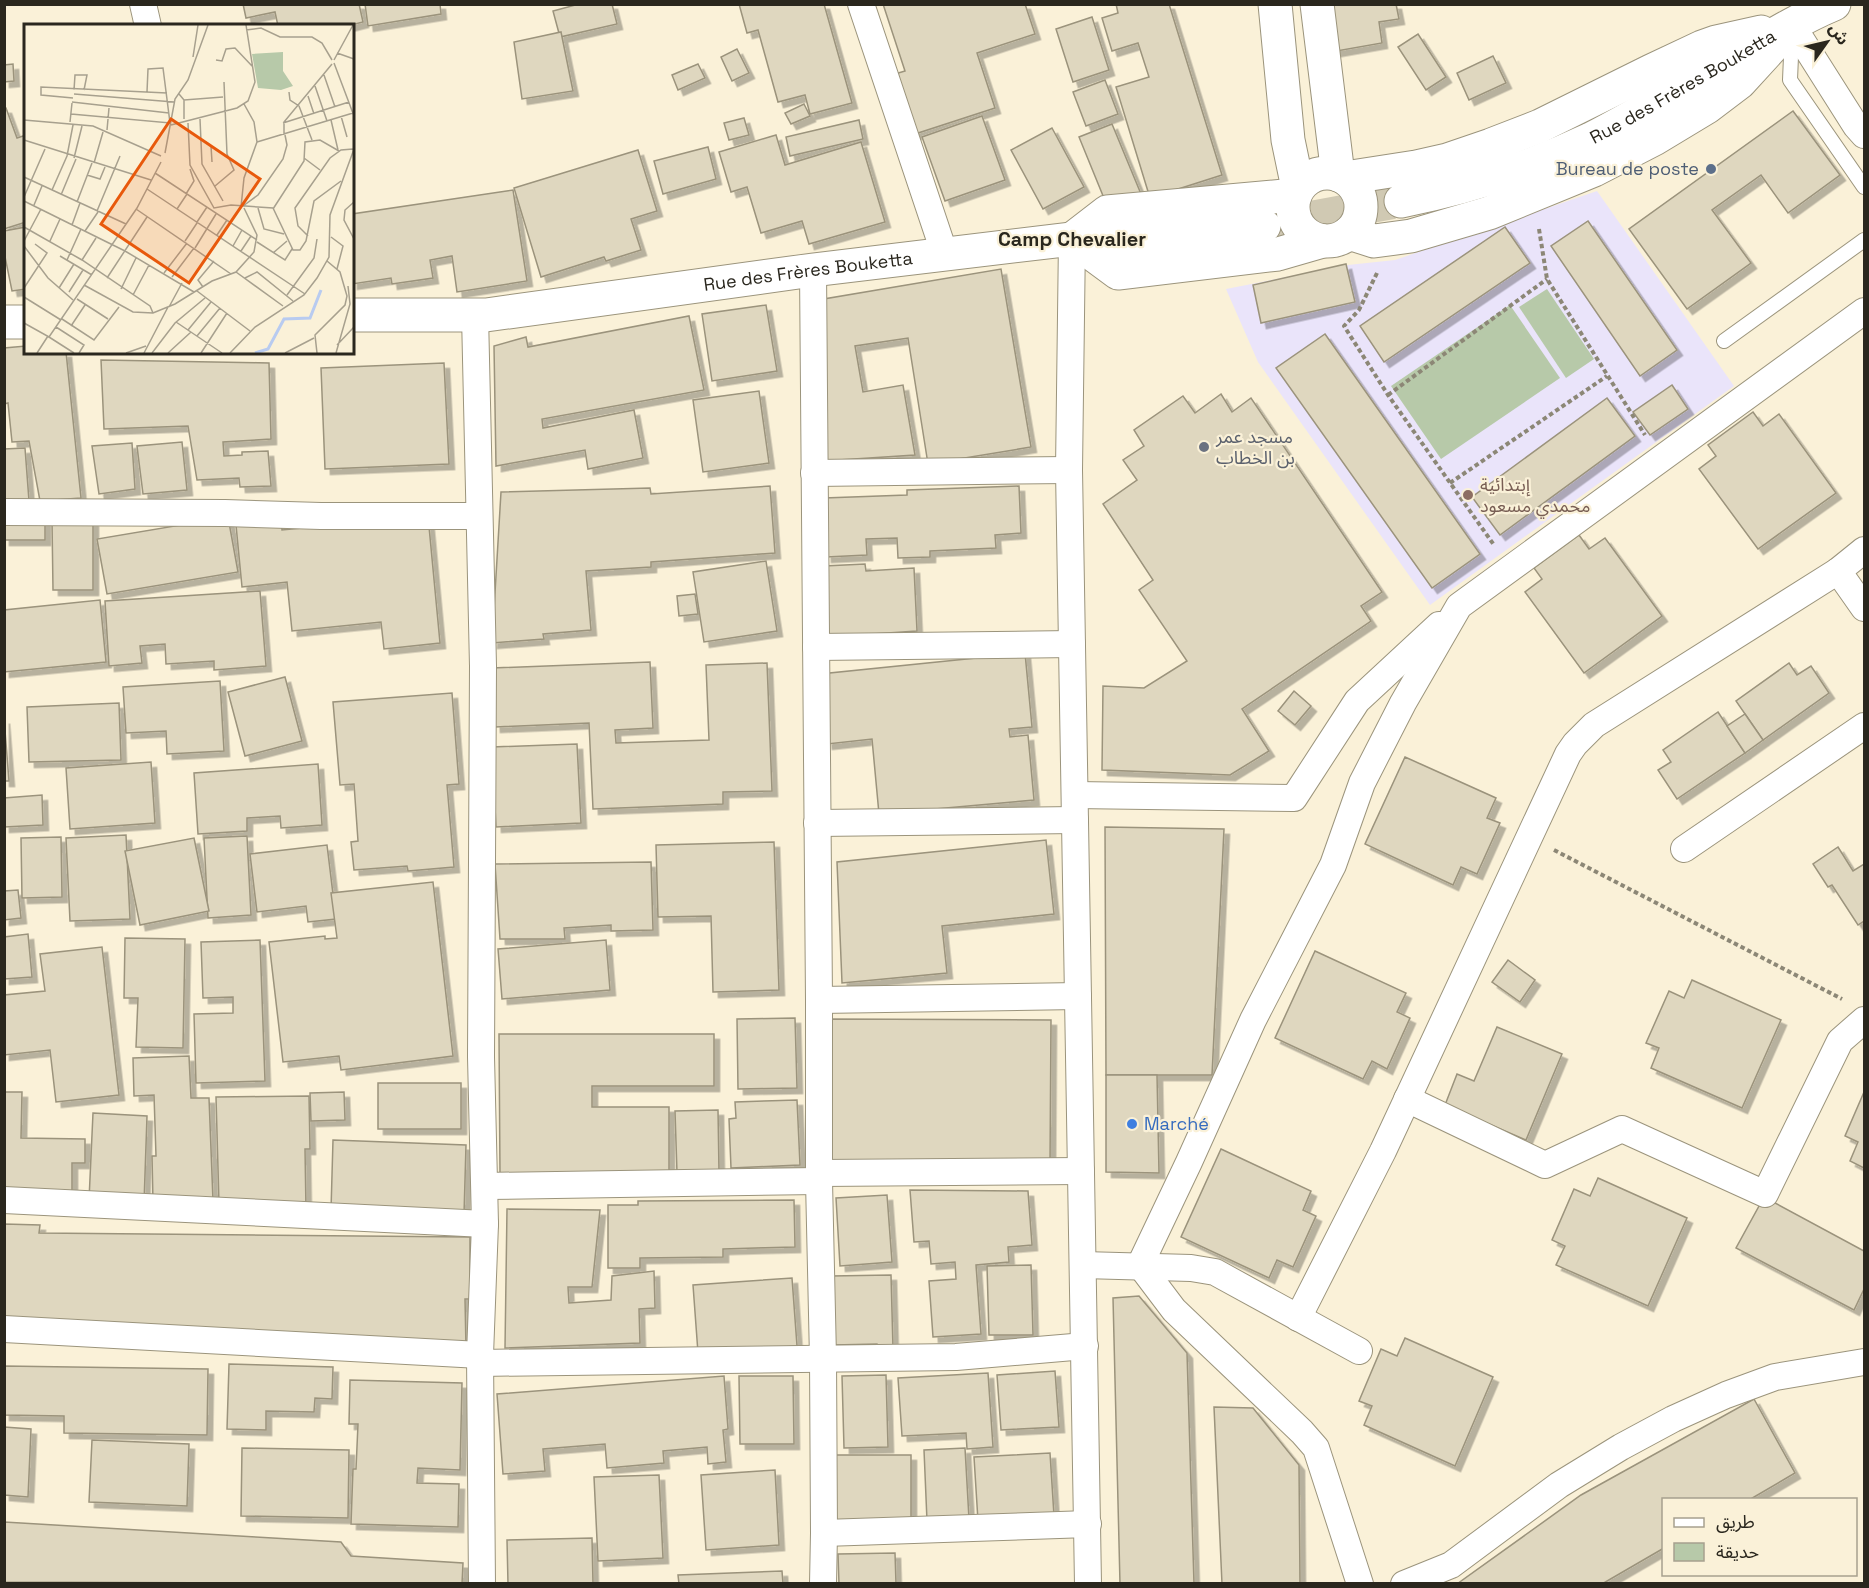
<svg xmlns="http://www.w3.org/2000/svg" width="1869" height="1588" font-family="'Space Grotesk','Noto Sans Arabic',sans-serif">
	<defs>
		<filter id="shadow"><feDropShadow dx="5.5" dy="5.5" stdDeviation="0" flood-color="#0004"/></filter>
	</defs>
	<rect width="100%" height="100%" fill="#faf1d8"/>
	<path fill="#eae4fa" d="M1597,191L1734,386L1430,605L1258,362L1226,289L1348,265L1395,260Z"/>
	<g fill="#b7c9a9">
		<path d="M1547,289L1594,359L1566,378L1519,307Z"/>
		<path d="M1510,305L1560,378L1441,459L1391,386Z"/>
	</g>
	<g fill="#dfd7bf" stroke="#9b937c" stroke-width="1.5" filter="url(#shadow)">
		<path d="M243,4H359L363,22L347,26H278L275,12L246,18Z"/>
		<path d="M365,4H440L441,14L368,26Z"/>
		<path d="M579,4H612L617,24L560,37L553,11Z"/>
		<path d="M739,4H824L852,103L810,114L805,95L778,102L758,30L747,33Z"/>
		<path d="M883,4H1025L1035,34L977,53L995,108L915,134L895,74L905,71Z"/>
		<path d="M1116,4H1169L1222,175L1150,198L1116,87L1149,77L1138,43L1112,51L1102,18L1118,13Z"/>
		<path d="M1323,4H1396L1399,19L1379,22L1382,43L1331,52Z"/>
		<path d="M1092,17L1109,70L1073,82L1056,29Z"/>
		<path d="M561,32L573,91L522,99L514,42Z"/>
		<path d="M1418,34L1446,77L1426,90L1398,47Z"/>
		<path d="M737,49L749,73L732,81L721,57Z"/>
		<path d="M1493,56L1506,83L1469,100L1457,73Z"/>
		<path d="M13,64L14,81L4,82V65Z"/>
		<path d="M698,64L705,78L678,90L672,75Z"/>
		<path d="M1105,80L1118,114L1086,126L1073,92Z"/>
		<path d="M804,104L810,116L791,124L785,113Z"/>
		<path d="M4,108H6L17,138L26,135V222L4,229Z"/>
		<path d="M1793,111L1840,175L1788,213L1761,175L1712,210L1751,263L1687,309L1629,229Z"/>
		<path d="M982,116L1005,180L945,201L922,137Z"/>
		<path d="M744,118L749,135L729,140L724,123Z"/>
		<path d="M859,120L863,139L790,156L786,137Z"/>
		<path d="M1112,124L1141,194L1108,208L1079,137Z"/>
		<path d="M1052,128L1084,187L1043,209L1011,150Z"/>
		<path d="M776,135L785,165L861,142L885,222L809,244L802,221L761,233L747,187L731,192L719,152Z"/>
		<path d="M708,147L716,179L663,194L654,161Z"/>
		<path d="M638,150L657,211L631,219L641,250L606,261L604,257L541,277L514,188Z"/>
		<path d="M513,190L527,281L457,292L452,256L430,260L433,278L392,284L391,278L352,284V214Z"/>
		<path d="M1588,221L1677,350L1640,376L1551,246Z"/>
		<path d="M26,227V289L12,291L4,252V231Z"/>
		<path d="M1505,227L1530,263L1384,362L1360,326Z"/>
		<path d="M1346,264L1355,302L1261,323L1253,285Z"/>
		<path d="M1001,269L1031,447L928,464L908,338L855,346L863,392L903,385L915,455L823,461L818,300Z"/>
		<path d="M766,305L777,371L712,381L702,314Z"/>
		<path d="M689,316L704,390L542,419L543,428L634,410L643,458L588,469L585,450L496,466L494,346L526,337L528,347Z"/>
		<path d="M1325,334L1480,554L1432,588L1276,368Z"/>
		<path d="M26,346V352H66L81,498L40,501L29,441L12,442L8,403L4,404V348Z"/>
		<path d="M101,360L269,363L271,439L223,442L224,456L242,455V452L268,451L271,486L240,487L239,478L197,480L188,426L104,429Z"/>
		<path d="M444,363L449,464L325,469L321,368Z"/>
		<path d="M1672,385L1688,409L1650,435L1633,412Z"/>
		<path d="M759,391L769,463L703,472L693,400Z"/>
		<path d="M1221,394L1232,412L1251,398L1382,592L1361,606L1371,621L1242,709L1269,751L1230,775L1102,770L1103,686L1144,688L1187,661L1139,590L1153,580L1103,504L1137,480L1123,460L1144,446L1134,430L1183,396L1195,413Z"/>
		<path d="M1607,398L1635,436L1500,535L1472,497Z"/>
		<path d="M1753,412L1763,426L1779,414L1836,493L1758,549L1699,469L1716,456L1708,445Z"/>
		<path d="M182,442L187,490L143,494L137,446Z"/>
		<path d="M132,443L135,489L99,494L92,446Z"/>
		<path d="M25,448L29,501L4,503V449Z"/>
		<path d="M770,486L775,553L651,562V567L586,571L591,630L543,634L544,639L492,643L501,492L650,488L651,494Z"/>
		<path d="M1019,486L1021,533L995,535L996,548L930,551V557L898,558L897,538L866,539L867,555L826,557L824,498L907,495V490Z"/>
		<path d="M4,516L45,517V540H4Z"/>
		<path d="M428,516L440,643L384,649L381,622L292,631L287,582L242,587L236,525L281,521L282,530Z"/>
		<path d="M228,517L238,572L107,594L97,539Z"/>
		<path d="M52,521H93V590H53Z"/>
		<path d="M1579,535L1589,549L1605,538L1662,616L1584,673L1525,592L1542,579L1534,568Z"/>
		<path d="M766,561L777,631L704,642L693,572Z"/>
		<path d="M865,564L866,571L914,568L917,631L828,637L824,566Z"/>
		<path d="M260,591L266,666L214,670V661L166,664L165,644L140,646L142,663L109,666L105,601Z"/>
		<path d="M695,594L698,614L679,616L677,596Z"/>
		<path d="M100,600L106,662L4,672V610Z"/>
		<path d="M1025,653L1032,727L1009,729L1010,737L1028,735L1034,800L879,814L872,739L827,744L820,674Z"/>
		<path d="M650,662L653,728L615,730L616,743L709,740L706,665L767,663L772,791L723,792V804L593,809L589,723L495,727L492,668Z"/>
		<path d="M1789,663L1797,675L1811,666L1829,693L1763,740L1736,701Z"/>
		<path d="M285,677L302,741L245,756L228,692Z"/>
		<path d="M220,681L224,751L167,754L166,731L126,733L123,687Z"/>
		<path d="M1294,691L1311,706L1295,725L1278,711Z"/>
		<path d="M452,693L459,784L447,785L454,867L408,871L407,866L354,870L351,842L358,841L354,784L340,785L333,702Z"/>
		<path d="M119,703L121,760L29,762L27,707Z"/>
		<path d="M1718,712L1745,753L1677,799L1658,770L1671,762L1663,750Z"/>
		<path d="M1745,714L1763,740L1745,753L1727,726Z"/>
		<path d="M4,718L9,781H4Z"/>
		<path d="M577,744L581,823L496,827L492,747Z"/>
		<path d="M1405,757L1496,798L1487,818L1500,823L1477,874L1461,867L1453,885L1365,844Z"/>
		<path d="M151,762L155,823L70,829L66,768Z"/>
		<path d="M318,764L322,825L281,828L280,816L247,818V831L198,834L194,773Z"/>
		<path d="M42,795L43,825L4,827V798Z"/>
		<path d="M1105,827L1224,829L1212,1075H1106Z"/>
		<path d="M126,835L130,919L70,921L66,838Z"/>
		<path d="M247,836L251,915L208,918L204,838Z"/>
		<path d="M61,837L62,897L22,898L21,838Z"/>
		<path d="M194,838L209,911L140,925L125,851Z"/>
		<path d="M1046,840L1054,914L942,926L947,973L842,983L837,862Z"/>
		<path d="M774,842L779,990L713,992L711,916L658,917L656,845Z"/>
		<path d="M327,845L336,919L308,922L306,906L257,912L250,854Z"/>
		<path d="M1838,847L1853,871L1864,864V921L1858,925L1832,885L1828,887L1813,864Z"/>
		<path d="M651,862L653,930L611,931V925L564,928L565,939H500L495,864Z"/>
		<path d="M433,882L453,1056L341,1070L339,1056L283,1062L269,942L325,936V939L337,938L331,893Z"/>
		<path d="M18,890L21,918L4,920V891Z"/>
		<path d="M28,934L32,977L4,979V937Z"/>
		<path d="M125,938L185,939L183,1048L136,1047L138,998H124Z"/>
		<path d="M260,940L265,1081L196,1083L194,1014L233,1013V997L203,998L201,942Z"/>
		<path d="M606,940L610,990L502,999L498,949Z"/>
		<path d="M102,947L119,1095L56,1102L50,1050L4,1055V995L45,991L40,954Z"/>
		<path d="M1315,951L1406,993L1397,1012L1410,1018L1387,1069L1372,1061L1363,1079L1275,1038Z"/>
		<path d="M1508,960L1535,980L1520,1002L1492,982Z"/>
		<path d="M1692,980L1781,1020L1742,1108L1651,1068L1659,1048L1646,1043L1669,991L1684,998Z"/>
		<path d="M795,1018L797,1088L738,1089L737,1019Z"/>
		<path d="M828,1019L1051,1020L1050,1164L827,1163Z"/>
		<path d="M1497,1027L1562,1054L1526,1140L1445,1105L1457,1074L1474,1081Z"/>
		<path d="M499,1034H714V1086H592V1107H669V1173L500,1174Z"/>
		<path d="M189,1056L191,1098H209L213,1201L153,1202L152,1156H156L154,1095L134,1096L133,1058Z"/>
		<path d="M1106,1075H1157L1159,1173L1106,1172Z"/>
		<rect x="378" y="1083" width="83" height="46"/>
		<path d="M4,1092H22L21,1138L85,1139V1163H72V1196L4,1194Z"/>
		<path d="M344,1092L345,1120L311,1121L310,1093Z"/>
		<path d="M1864,1092V1168L1850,1161L1858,1142L1845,1136Z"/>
		<path d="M309,1096L310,1149H305L306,1210L219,1204L216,1097Z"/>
		<path d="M797,1100L800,1165L731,1168L729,1119L736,1118L735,1102Z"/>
		<path d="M718,1110L719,1172L677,1173L675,1111Z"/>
		<path d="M93,1113L147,1116L144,1203L89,1200Z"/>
		<path d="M333,1140L466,1145L464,1214L331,1210Z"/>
		<path d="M1221,1149L1311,1191L1303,1210L1316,1216L1293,1267L1277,1260L1269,1278L1181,1237Z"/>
		<path d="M1598,1178L1687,1218L1648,1306L1556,1265L1565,1246L1552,1240L1574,1189L1590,1196Z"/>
		<path d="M910,1190L1028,1191L1032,1245L1008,1247L1009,1262L976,1265L981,1334L933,1337L929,1281L956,1279L955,1262L931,1264L929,1241L914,1242Z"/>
		<path d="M887,1195L892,1262L840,1266L836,1198Z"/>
		<path d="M1764,1197L1864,1251V1289L1854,1310L1736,1248Z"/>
		<path d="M794,1200L795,1247L723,1249V1257L640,1258V1268H608V1205H638V1201Z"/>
		<path d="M507,1209L600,1210L592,1287H568L569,1303L611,1300L612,1276L654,1271L655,1308L639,1309L640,1343L505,1348Z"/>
		<path d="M4,1224L40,1225L39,1233L470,1237V1299H465L466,1348L4,1322Z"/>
		<path d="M1031,1265L1033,1335H989L987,1266Z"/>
		<path d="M891,1275L893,1349H878L877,1344L833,1345L831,1276Z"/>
		<path d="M792,1278L797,1346L698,1353L693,1285Z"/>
		<path d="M1139,1296L1187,1353L1194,1584H1120L1113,1298Z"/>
		<path d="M1405,1338L1493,1377L1455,1466L1364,1425L1372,1406L1359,1401L1381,1349L1397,1356Z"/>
		<path d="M229,1364L333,1367L332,1399L315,1398L314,1412L266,1411V1430L227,1429Z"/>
		<path d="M4,1366L208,1369L207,1435L64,1433V1416L4,1415Z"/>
		<path d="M1055,1371L1059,1427L1001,1430L997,1375Z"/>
		<path d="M988,1373L993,1447L967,1449L966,1433L902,1436L898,1378Z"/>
		<path d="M886,1375L888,1447L844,1448L842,1376Z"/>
		<path d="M724,1376L728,1429L723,1430L726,1462L708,1464L707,1447L663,1451L664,1463L607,1468L605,1444L543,1449L545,1471L503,1474L497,1394Z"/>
		<path d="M739,1376H793L794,1444H740Z"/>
		<path d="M350,1380L462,1383L460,1470L418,1468L417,1483L459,1484L458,1527L351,1524L353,1469H356L358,1424H349Z"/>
		<path d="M1754,1399L1795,1473L1749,1500H1664V1548L1602,1584H1457L1581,1495Z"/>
		<path d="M1214,1407L1253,1408L1299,1465L1300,1584H1222Z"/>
		<path d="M4,1427L31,1429L28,1497L4,1495Z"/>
		<path d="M92,1440L189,1444L187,1506L89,1502Z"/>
		<path d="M242,1448L349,1450L348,1518L241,1516Z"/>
		<path d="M965,1448L969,1519L927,1521L924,1450Z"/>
		<path d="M1050,1453L1054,1516L978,1521L974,1457Z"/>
		<rect x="836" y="1455" width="75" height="67"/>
		<path d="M775,1470L779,1545L706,1550L701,1475Z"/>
		<path d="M659,1475L663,1558L598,1561L594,1477Z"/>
		<path d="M4,1522L341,1542L351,1556L463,1563L462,1584L4,1582Z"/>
		<path d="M592,1538L593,1584H508L507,1540Z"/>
		<path d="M895,1553L896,1584H839L838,1554Z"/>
		<path d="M782,1571L783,1584H679L678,1575Z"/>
	</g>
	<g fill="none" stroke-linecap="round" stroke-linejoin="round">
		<path stroke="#d0c9b3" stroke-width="33" stroke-dasharray="33 16" stroke-linecap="butt" d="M1264,226L1401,201"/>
		<defs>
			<g id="lane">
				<path d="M1792,33L1790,80L1864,187"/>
				<path d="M1724,341L1864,240"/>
			</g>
			<g id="street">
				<path d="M143,4L148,26"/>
				<path d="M861,4L945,255"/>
				<path d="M1792,25L1856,126L1864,135"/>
				<path d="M1072,239L1069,470L1088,1584"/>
				<path d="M813,270L819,1000V1181L823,1358L824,1533L823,1584"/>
				<path d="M475,315L483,666L481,1057L485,1224L480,1355L482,1584"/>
				<path d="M814,473L1069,470"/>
				<path d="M4,512L225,513L321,516H479"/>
				<path d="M1838,571L1864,608"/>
				<path d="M816,647L1072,644"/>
				<path d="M1075,795L1294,798L1357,701L1439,625"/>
				<path d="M817,823L1075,820"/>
				<path d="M1684,849L1864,726"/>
				<path d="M819,1000L1078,996"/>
				<path d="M1407,1099L1545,1165L1622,1129L1765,1194L1840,1041L1864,1020"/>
				<path d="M820,1173L1081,1171"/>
				<path d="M485,1186L819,1181"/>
				<path d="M4,1200L485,1224"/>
				<path d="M1083,1265L1191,1268L1215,1272L1359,1351"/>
				<path d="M1298,1318L1383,1151L1568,754L1575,744L1594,725L1838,571L1864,550"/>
				<path d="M4,1329L480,1355"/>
				<path d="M480,1363L956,1357L1085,1346"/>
				<path d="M824,1533L1088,1524"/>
				<path d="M1360,1584L1316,1448L1302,1432L1174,1310L1140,1265L1189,1162L1253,1020L1333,865L1362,783L1403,703L1459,606L1864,311"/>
				<path d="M1404,1584L1451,1565L1559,1485L1621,1447L1673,1419L1726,1395L1775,1377L1864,1362"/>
			</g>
			<g id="secondary">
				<path d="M1275,4L1288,140L1298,188"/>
				<path d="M1317,4L1338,175"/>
				<circle cx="1327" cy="207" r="34"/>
				<path d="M1345,178L1416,167L1447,160L1491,145L1540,126L1651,71L1702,47L1716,42L1761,32"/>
				<path d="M1295,195L1107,212L1072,239L1118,273L1278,254L1323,241"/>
				<path id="s1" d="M1401,201C1467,188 1530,168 1591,139C1630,119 1668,96 1706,74C1748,51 1789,23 1834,4"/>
				<path d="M1349,233L1374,241L1411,236L1489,213L1594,170L1654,139L1707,107L1740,82L1792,25"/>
				<path id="s2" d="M352,315H486L813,270L1072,239L1108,242L1264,226"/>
				<path d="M4,322H26"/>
			</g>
		</defs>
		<use href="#lane" stroke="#9b947c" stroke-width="16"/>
		<use href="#street" stroke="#9b947c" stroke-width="28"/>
		<use href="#secondary" stroke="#9b947c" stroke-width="35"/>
		<g stroke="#8c8776" stroke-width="4" stroke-dasharray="4.5 3" stroke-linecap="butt">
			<path d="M1539,229L1547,279L1645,435"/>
			<path d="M1377,273L1359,310L1344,326L1388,395L1494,545"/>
			<path d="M1388,395L1547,279"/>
			<path d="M1450,483L1607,376"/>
			<path d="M1554,850L1842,999"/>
		</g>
		<use href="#lane" stroke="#fff" stroke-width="14"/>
		<use href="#street" stroke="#fff" stroke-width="26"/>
		<use href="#secondary" stroke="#fff" stroke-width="33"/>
	</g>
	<circle fill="#5c6f8a" stroke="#faf1d8" stroke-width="2" cx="1711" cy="169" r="6"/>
	<circle fill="#6b7280" stroke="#faf1d8" stroke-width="2" cx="1204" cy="447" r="6"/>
	<circle fill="#8d6e63" stroke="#faf1d8" stroke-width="2" cx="1468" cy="495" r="6"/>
	<circle fill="#3f7fe0" stroke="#faf1d8" stroke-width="2" cx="1132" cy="1124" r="6"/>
	<g text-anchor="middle" stroke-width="4.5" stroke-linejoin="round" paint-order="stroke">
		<g font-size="18" fill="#2a271e" stroke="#faf1d8">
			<text dy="6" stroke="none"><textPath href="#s1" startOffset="306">Rue des Frères Bouketta</textPath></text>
			<text dy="6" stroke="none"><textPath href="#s2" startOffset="459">Rue des Frères Bouketta</textPath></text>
		</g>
		<g font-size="18" fill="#4e5e75" stroke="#faf1d8" text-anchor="end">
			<text x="1699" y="175">Bureau de poste</text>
		</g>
		<g font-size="18" fill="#5b616d" stroke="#faf1d8" text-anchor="start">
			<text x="1216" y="443">مسجد عمر<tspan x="1216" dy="21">بن الخطاب</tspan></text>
		</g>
		<g font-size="18" fill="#785e54" stroke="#faf1d8" text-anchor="start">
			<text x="1480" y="491">إبتدائية<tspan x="1480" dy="21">محمدي مسعود</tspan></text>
		</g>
		<g font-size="18" fill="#366cbe" stroke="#faf1d8" text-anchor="start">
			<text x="1144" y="1130">Marché</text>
		</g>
		<g font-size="20" font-weight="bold" fill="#2a271e" stroke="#faf1d8">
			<text x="1072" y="246">Camp Chevalier</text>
		</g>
	</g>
	<g transform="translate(24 24)">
		<rect width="330" height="330" fill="#faf1d8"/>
		<path d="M259,28V47L269,62L257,66L234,64L228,30Z" fill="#b7c9a9"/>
		<path fill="none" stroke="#b8cbf0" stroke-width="3" d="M231,329L244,325L260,295L286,294L297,266"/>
		<path fill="none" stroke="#a7a08e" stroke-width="1.5" d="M222,6L237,4L256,13H288L298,19L308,36M313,29L330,35M169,33L174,1M192,36L198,37L202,25L211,24L228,42M310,36L329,1M310,39L330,92M300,51L311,83M291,62L303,97M50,66L51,51H63L60,66M265,68L266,76L275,82L288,116M50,70L150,78M155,70L160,76L199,73M284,72L290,90M49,74L17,71V63L143,69M48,78L145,89M47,90L146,99L139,44L124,45L123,68M317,92L323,113M160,95V76M176,95L178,140L199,177M0,96L69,102L137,132M307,96L314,126M46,98L48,79M164,99L166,141L190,184L207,181L249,184L269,226H276L282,217L290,177L317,157M259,99L325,78M147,101L213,84L224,77L231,58L222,1M83,106L85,84M260,111V98L308,40M0,116L127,156M182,118L187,122L188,138M233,118L329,89M141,129L151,75L164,56L184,1M50,134L58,102M280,134L296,146M70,139L79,108M131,149L233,216M63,151L76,155L81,143M0,153L102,200M191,162L210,146L203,130L200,58M123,165L281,270M28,166L43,132L49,101M162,170L170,157L166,145M37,171L52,135M0,173L21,125M0,177L101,227L170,268M53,178L68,139M330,178L321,186L320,196L330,215M10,181L18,162M219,182L234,171L259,135L263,121L261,111M217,183L220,154L233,118L230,98L220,80M234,184L240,205L260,210M112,185L207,250M153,185L163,170M249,185L280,137L281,118L296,116L315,127M73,187L96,132M173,198L183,183M48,201L56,179M0,203L58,236L126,282L129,289M61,207L74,188M193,211L203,196M284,212L274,202L271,184L306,134L317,126L329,125M307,213L319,222L313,245M0,217L17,185M26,217L36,195M161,217L173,199M233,218L261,236L268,225M0,222L24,254L49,276M209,222L218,206M171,224L192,190M217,227L227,212M249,229L263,217M36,232L68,251M43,236L57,205M58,236L72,214M212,248L259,282M140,249L163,219M148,253L170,224M83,254L123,193M221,254L233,248L269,277M60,261L109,288L129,289L151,280L188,257L212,248L230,228L233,211L220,184M179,263L174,256L190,237M0,264L23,229L11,220M35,264L50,240M97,265L112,234M173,267L226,307M45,268L59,246M109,271L125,241M263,271L290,234L293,215M0,273L37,296M53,275L84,295M145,283L158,259M38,295L70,316L95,283M152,298L198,329M0,299L25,313L113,184L137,138M47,302L61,281M32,303L60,321L55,329M164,306L187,278M173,312L196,284M25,313L50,329M313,321L330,303M13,329L24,312M102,329L122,322M120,329L144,283M128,329L151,299L181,274M144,329L167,308M177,329L203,289M206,329L231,303L280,271L293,254L305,233L306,191L330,125M261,329L290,314M293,329L291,311L321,281L323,272L316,248L303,237M312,329L326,280L324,262"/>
		<path fill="#e8590c" fill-opacity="0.15" stroke="#e8590c" stroke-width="3" d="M147,95L236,155L165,259L77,200Z"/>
		<rect width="330" height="330" fill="none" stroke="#2a271e" stroke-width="3"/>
	</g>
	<rect width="1869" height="1588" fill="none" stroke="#2a271e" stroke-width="12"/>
	<rect x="1662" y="1498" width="195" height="78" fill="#faf1d8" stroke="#a7a08e" stroke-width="1.5"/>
	<rect x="1674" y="1518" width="30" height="9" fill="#ffffff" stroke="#a7a08e" stroke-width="1.5"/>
	<text x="1716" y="1528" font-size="18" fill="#2a271e">طريق</text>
	<rect x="1674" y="1543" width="30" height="18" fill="#b7c9a9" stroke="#a7a08e" stroke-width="1.5"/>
	<text x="1716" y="1558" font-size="18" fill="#2a271e">حديقة</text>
	<g transform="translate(1827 42) rotate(56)" stroke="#faf1d8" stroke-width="4.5" paint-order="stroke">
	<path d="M0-4.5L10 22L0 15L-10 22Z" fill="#2a271e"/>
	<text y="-9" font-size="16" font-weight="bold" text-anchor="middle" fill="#2a271e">ش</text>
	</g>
</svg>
